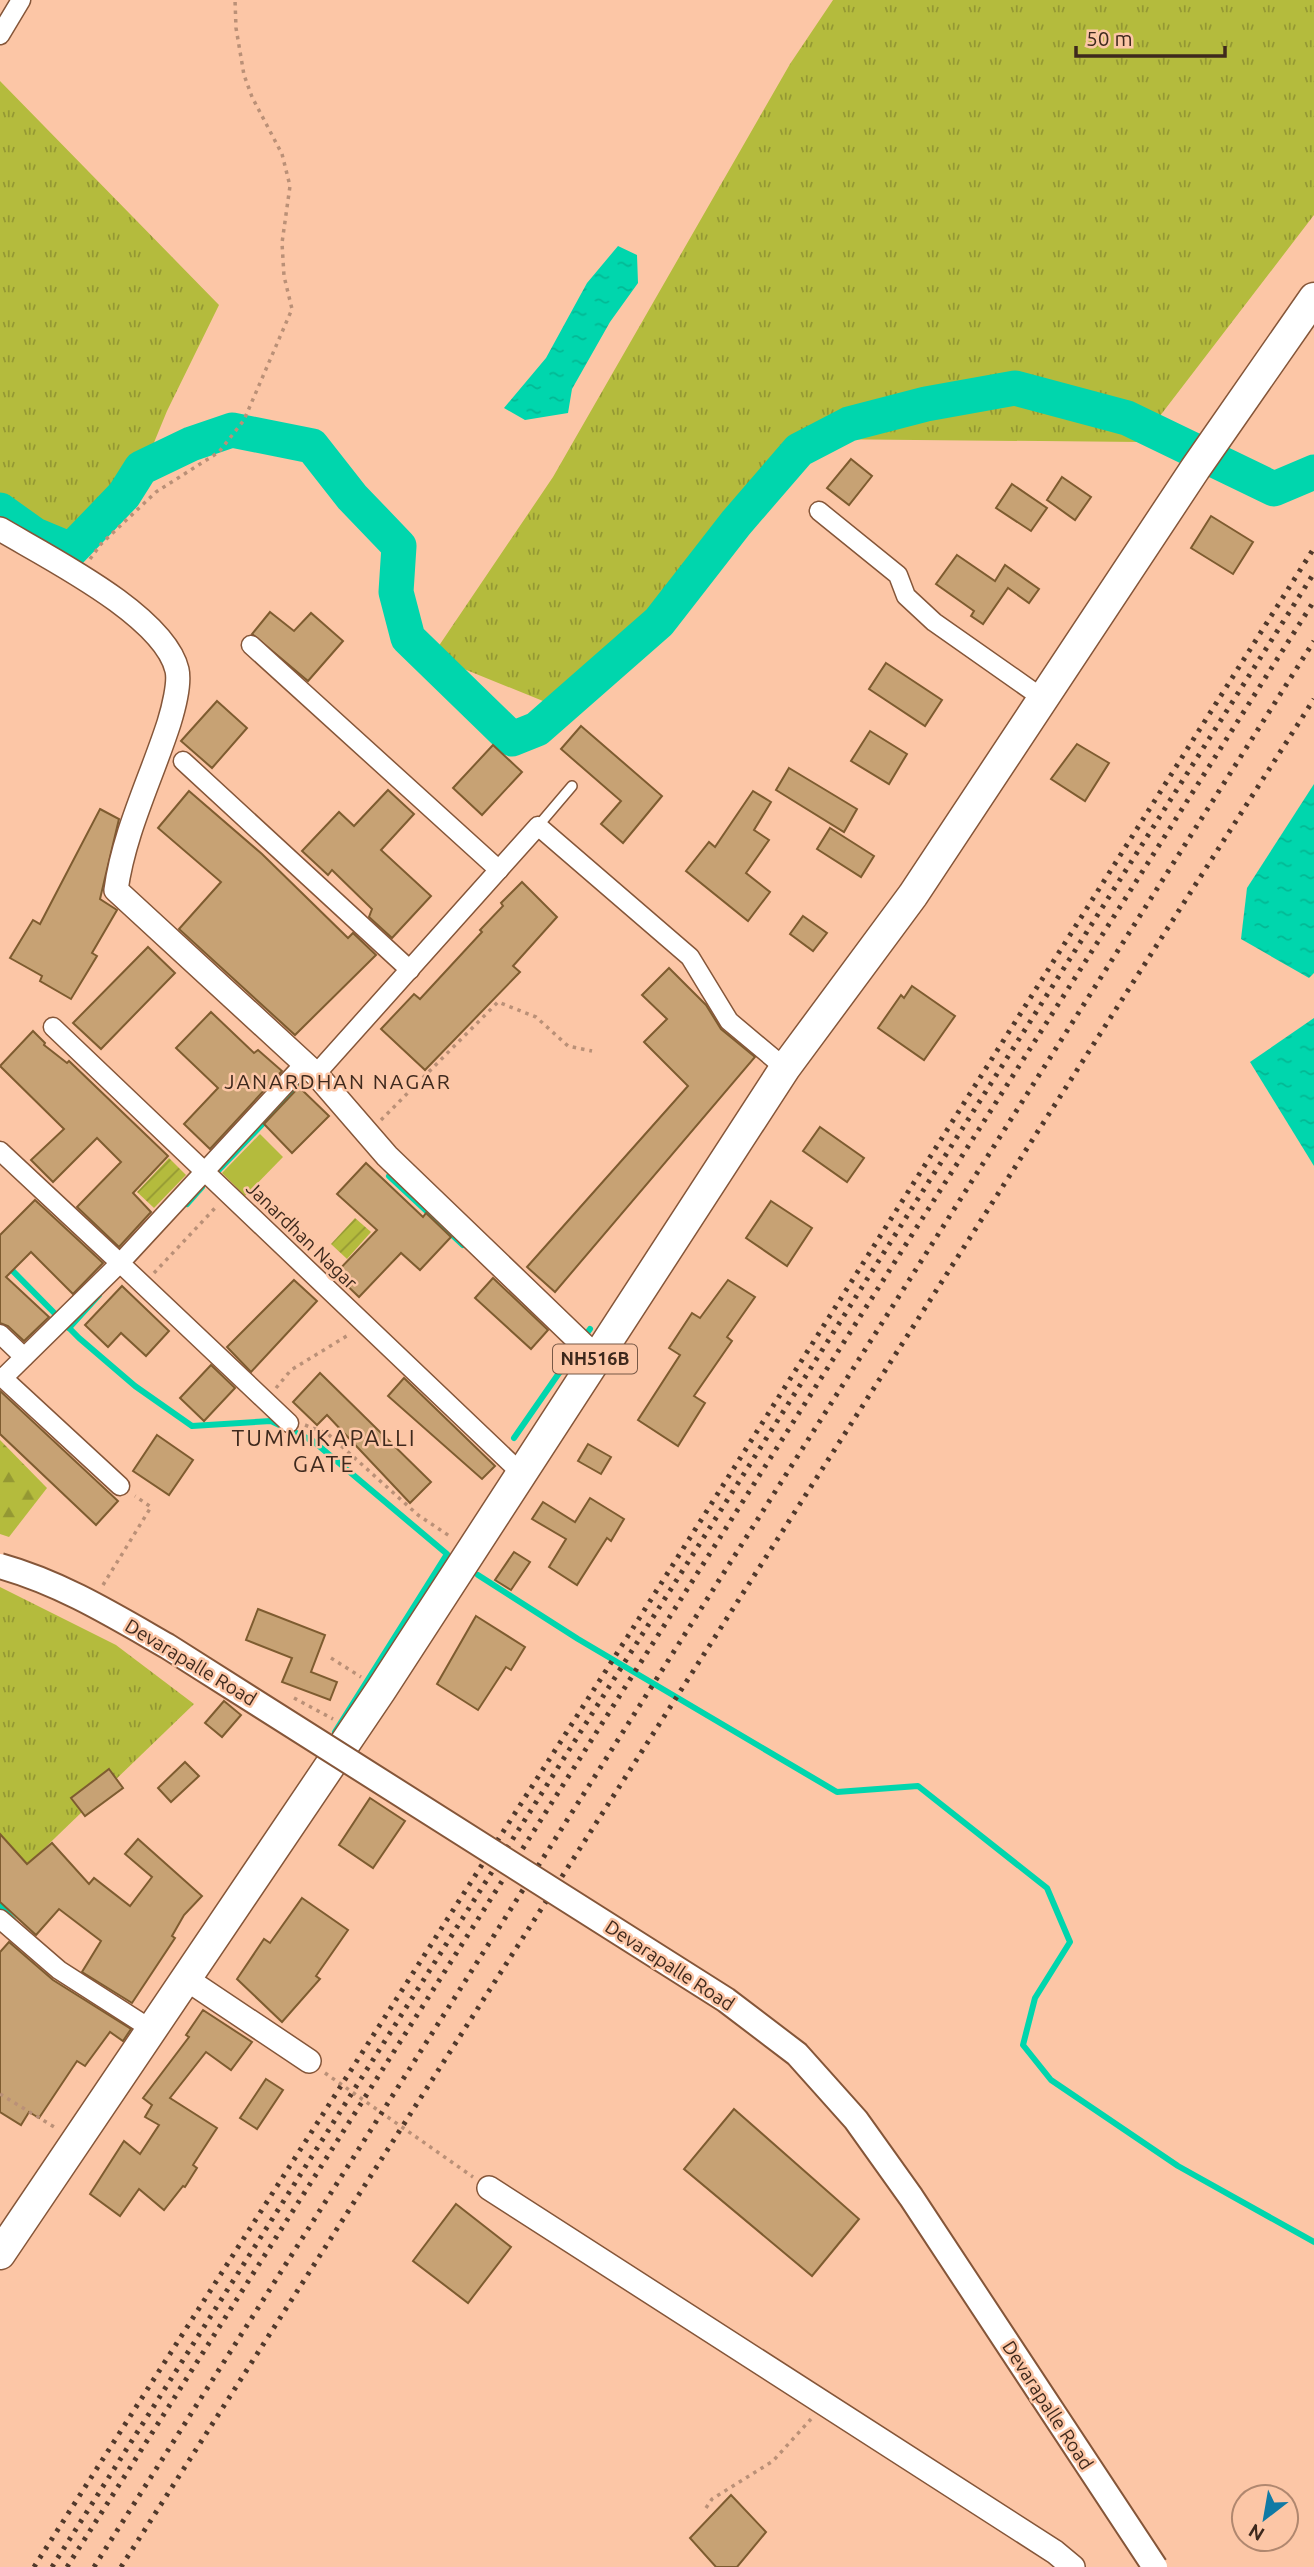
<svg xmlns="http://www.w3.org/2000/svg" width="1314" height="2567" font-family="Ubuntu,sans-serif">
	<defs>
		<pattern id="grass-tufts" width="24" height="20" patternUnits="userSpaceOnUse" patternTransform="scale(1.75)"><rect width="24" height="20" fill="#b4bb3d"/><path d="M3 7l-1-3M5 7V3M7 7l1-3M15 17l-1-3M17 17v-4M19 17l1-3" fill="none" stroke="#949833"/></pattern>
		<pattern id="forest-firs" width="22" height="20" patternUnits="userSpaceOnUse" patternTransform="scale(1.75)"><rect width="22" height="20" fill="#b4bb3d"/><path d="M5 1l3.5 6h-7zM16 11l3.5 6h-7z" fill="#949833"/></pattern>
		<pattern id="garden-furrows" width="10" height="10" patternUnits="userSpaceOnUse" patternTransform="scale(1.75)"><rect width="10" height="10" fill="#b4bb3d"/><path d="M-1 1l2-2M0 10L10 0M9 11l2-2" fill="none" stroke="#949833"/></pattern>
		<pattern id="water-ripples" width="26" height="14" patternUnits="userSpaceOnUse" patternTransform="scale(1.75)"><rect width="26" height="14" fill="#00d6ad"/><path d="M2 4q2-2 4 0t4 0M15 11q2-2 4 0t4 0" fill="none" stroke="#03b894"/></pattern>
	</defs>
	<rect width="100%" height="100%" fill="#fcc6a6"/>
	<g fill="url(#grass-tufts)">
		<path d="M833,0H1314V215L1140,442L813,439L575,714L432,656L553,477L790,64Z"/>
		<path d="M0,81L219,305L167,411L132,496L79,563L0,503Z"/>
		<path d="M0,1587L116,1645L194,1704L0,1891Z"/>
	</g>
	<path fill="url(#forest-firs)" d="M0,1440L47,1488L9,1537L0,1534Z"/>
	<g fill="url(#garden-furrows)">
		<path d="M169,1158L186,1175L154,1208L137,1192Z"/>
		<path d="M355,1218L371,1232L347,1259L331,1244Z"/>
	</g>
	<path fill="#b4bb3d" d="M260,1134L283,1157L245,1196L222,1173Z"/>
	<g fill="url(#water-ripples)">
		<path d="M618,246L637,255L638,283L610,322L572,389L568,413L525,420L504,408L546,358L587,283Z"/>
		<path d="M1314,784V973L1309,978L1241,939L1247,888Z"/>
		<path d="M1314,1018V1166L1250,1062Z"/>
	</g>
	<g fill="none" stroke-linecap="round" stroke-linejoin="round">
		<g stroke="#00d6ad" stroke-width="6">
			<path d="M216,1173L304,1080"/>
			<path d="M389,1176L463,1245"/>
			<path d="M187,1204L202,1187"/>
			<path d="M0,1258L79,1338L135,1386L192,1426L271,1421L313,1441L447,1554L335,1732"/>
			<path d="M69,1328L99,1295"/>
			<path d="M587,1333L590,1329"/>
			<path d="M514,1438L575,1350L571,1345"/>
			<path d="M478,1575L578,1639L837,1792L918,1786L1047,1888L1070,1942L1035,1998L1023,2045L1051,2080L1178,2166L1314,2242"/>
			<path d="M0,1906L13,1920"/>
		</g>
		<path stroke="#00d6ad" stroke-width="35" d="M0,510L35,535L71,550L124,495L141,468L191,444L232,430L312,446L352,497L399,546L396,592L408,638L512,739L537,729L659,622L736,523L799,450L849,424L926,404L1015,388L1127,418L1274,489L1314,472"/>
	</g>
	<g fill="#c7a274" stroke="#7e5c30" stroke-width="2">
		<path d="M851,459L872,476L849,505L827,488Z"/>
		<path d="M1062,477L1091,497L1075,520L1047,500Z"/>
		<path d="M1012,484L1047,508L1031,531L996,508Z"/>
		<path d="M1211,516L1253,542L1233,574L1191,548Z"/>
		<path d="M957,555L995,581L1005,565L1039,589L1029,603L1008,588L983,624L971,616L974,611L936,584Z"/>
		<path d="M270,612L294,631L311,613L343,641L308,681L252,634Z"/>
		<path d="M886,663L942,700L925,726L869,689Z"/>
		<path d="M217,701L247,728L212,768L181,741Z"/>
		<path d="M581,726L662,796L623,843L601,824L621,801L561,749Z"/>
		<path d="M870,731L907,754L889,784L851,761Z"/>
		<path d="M1077,744L1109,763L1085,801L1051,779Z"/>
		<path d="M493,745L522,772L482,815L453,788Z"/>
		<path d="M789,768L857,809L844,832L776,790Z"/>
		<path d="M388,790L414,814L381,850L431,896L392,938L369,917L372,909L332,870L328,875L302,851L339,812L354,826Z"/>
		<path d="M189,791L262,854L348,938L353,933L376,955L295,1035L179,929L221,882L158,828Z"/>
		<path d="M753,791L771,802L754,830L769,840L746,873L770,892L748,921L686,871L709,842L715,847Z"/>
		<path d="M100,809L119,819L100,899L117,910L92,953L97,956L71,999L40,981L42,976L10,958L33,920L40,924Z"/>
		<path d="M830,828L874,856L861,877L817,849Z"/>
		<path d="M522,882L557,917L513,966L520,972L425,1070L381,1029L414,994L420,999L482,932L480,930L503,906L501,903Z"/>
		<path d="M803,916L827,933L813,951L790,934Z"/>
		<path d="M148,947L175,973L101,1049L73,1023Z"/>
		<path d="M669,968L706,1005L721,1029L755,1057L555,1292L527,1267L688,1086L644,1042L667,1019L642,995Z"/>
		<path d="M912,986L955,1016L924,1060L878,1028L901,995L904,998Z"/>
		<path d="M211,1012L254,1053L258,1050L282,1071L210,1149L184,1124L218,1088L176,1048Z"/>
		<path d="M33,1031L45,1043L44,1045L67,1063L69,1061L168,1156L133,1193L151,1212L119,1247L77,1207L121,1162L97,1138L53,1182L31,1160L64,1129L0,1066Z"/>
		<path d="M299,1087L329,1116L292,1153L264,1124Z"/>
		<path d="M820,1127L864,1158L847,1182L803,1151Z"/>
		<path d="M366,1163L423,1217L426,1213L451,1237L420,1270L401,1253L359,1297L335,1274L377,1230L337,1194Z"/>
		<path d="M35,1200L103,1263L73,1294L31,1252L6,1277L49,1317L24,1341L8,1326L0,1323V1235Z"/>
		<path d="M771,1201L812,1228L787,1266L746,1238Z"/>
		<path d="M493,1278L548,1330L531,1349L475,1298Z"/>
		<path d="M294,1280L317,1301L251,1372L227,1347Z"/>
		<path d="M728,1280L755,1297L727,1337L732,1341L694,1396L705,1403L678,1446L638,1420L680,1355L669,1348L692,1313L700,1318Z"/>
		<path d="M122,1286L169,1331L146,1356L121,1333L108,1347L85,1325Z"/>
		<path d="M211,1365L235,1388L204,1421L180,1398Z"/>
		<path d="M320,1373L431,1482L410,1503L327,1415L317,1425L293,1402Z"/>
		<path d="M404,1378L495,1466L482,1479L388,1396Z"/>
		<path d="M0,1391L118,1501L96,1525L0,1434Z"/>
		<path d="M157,1435L193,1460L169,1495L133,1471Z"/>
		<path d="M588,1444L611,1457L601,1474L578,1461Z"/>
		<path d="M590,1498L624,1519L611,1541L607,1538L577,1585L549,1567L566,1539L532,1519L543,1502L575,1522Z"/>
		<path d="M514,1552L530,1562L511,1590L495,1580Z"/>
		<path d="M258,1609L325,1635L311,1672L337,1682L330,1700L282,1682L292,1658L246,1640Z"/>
		<path d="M476,1616L525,1647L511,1670L506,1667L478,1710L437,1684Z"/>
		<path d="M224,1701L241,1715L222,1737L205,1723Z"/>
		<path d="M185,1762L199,1776L171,1802L158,1788Z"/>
		<path d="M109,1769L123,1788L85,1816L71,1798Z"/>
		<path d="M370,1798L405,1821L373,1868L339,1845Z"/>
		<path d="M0,1834L27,1864L52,1843L89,1884L94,1878L130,1906L152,1877L125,1854L138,1839L202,1896L184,1915L172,1936L175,1938L132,2003L82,1972L101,1941L59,1909L36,1935L0,1902Z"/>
		<path d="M302,1898L348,1930L316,1976L320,1979L282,2022L237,1979L264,1939L270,1943Z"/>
		<path d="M9,1942L53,1980L131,2029L123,2041L110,2032L85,2066L77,2061L39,2118L29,2112L21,2125L0,2112V1952Z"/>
		<path d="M203,2010L252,2042L231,2070L206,2052L170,2098L217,2128L193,2165L197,2168L185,2187L183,2186L164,2210L139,2189L120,2216L90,2194L124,2141L140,2154L159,2125L145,2117L152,2105L143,2098L189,2037L186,2035Z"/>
		<path d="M266,2079L283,2090L257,2129L240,2118Z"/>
		<path d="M734,2109L859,2219L812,2276L684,2169Z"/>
		<path d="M456,2204L511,2247L468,2303L413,2261Z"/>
		<path d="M731,2495L766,2532L737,2567H716L690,2538Z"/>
	</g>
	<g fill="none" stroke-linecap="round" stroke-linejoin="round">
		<defs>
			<path id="service" d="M538,826L572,786"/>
			<g id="minor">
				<path d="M0,35L21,0"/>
				<path d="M819,511L898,575L906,596L934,622L1045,700"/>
				<path d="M251,645L499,870"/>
				<path d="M183,761L410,970"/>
				<path d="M53,1027L521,1473"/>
				<path d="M316,1074L538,826L690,957L729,1021L785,1068"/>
				<path d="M0,1151L120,1263L3,1378L120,1486"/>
				<path d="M0,1334L24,1357"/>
				<path d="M289,1423L120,1263L305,1063"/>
				<path d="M0,1919L59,1970L151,2029"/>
			</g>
			<g id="tertiary">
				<path d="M0,529C47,557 164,615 177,670C180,683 173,710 169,723C151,779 124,832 116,890L316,1074L387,1156L596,1357"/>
				<path d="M185,1978L309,2061"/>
				<path d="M489,2188L1055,2552L1073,2567"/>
			</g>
			<path id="trunk" d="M0,2254L381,1690L785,1068L913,895L1195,469L1314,298"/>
		</defs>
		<use href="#service" stroke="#855639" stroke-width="12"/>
		<use href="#minor" stroke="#855639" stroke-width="21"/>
		<use href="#tertiary" stroke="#855639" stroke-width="26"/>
		<use href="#trunk" stroke="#855639" stroke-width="33"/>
		<g stroke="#ba9077" stroke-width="3.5" stroke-dasharray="3.5 5" stroke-linecap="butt">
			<path d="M90,559L101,544L156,492L219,452L244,420L292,309L284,276L282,243L290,186L282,154L252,97L244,75L236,28L235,0"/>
			<path d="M381,1120L498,1002L536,1017L568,1046L592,1051"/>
			<path d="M154,1273L216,1207"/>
			<path d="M276,1388L291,1370L350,1334"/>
			<path d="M305,1425L328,1434L418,1515L451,1537"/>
			<path d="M103,1585L151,1507L135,1496"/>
			<path d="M331,1658L361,1677"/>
			<path d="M294,1698L333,1719"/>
			<path d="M325,2073L473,2177"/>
			<path d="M0,2094L56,2128"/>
			<path d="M706,2508L712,2499L773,2461L811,2419"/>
		</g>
		<use href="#service" stroke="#fff" stroke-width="9"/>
		<use href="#minor" stroke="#fff" stroke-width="18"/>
		<use href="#tertiary" stroke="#fff" stroke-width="23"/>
		<use href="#trunk" stroke="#fff" stroke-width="30"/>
		<g stroke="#51392b" stroke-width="5" stroke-dasharray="3.5 7" stroke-linecap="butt">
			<path d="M34,2567L628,1636L1314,548"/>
			<path d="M52,2567L1314,573"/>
			<path d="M67,2567L1314,601"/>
			<path d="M94,2567L1314,641"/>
			<path d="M121,2567L1314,699"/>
		</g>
		<defs>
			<path id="secondary-bridge" d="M0,1566C61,1583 113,1615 167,1646L726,2000L797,2054L856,2120L911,2197L1155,2567"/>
		</defs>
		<use href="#secondary-bridge" stroke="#855639" stroke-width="28" stroke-linecap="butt"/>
		<use href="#secondary-bridge" stroke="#fff" stroke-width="24"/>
	</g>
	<g text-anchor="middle" stroke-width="5" stroke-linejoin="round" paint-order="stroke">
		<rect fill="#fcc6a6" stroke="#775846" stroke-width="2" x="553" y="1344.5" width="84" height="29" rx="5"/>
		<g font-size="18" font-weight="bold" fill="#3e291d">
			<text x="595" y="1365">NH516B</text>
		</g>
		<g font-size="19" fill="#3e291d" stroke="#fcc6a6">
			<text transform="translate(302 1235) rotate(44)" y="7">Janardhan Nagar</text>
			<text transform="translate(191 1662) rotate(31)" y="7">Devarapalle Road</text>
			<text transform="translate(670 1965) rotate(33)" y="7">Devarapalle Road</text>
			<text transform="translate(1048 2405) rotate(57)" y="7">Devarapalle Road</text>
		</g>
		<g font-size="21" letter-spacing="2" fill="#3e291d" stroke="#fcc6a6">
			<text x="338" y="1089">JANARDHAN NAGAR</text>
		</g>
		<g font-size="23" letter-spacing="2" fill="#3e291d" stroke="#fcc6a6">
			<text x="324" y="1446">TUMMIKAPALLI<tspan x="324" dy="26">GATE</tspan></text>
		</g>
	</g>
	<g transform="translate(1265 2518) rotate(211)"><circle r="33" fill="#fcc6a6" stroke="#b0876f" stroke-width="2"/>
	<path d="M0-5L12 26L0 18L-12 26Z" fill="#107aa5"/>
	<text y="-10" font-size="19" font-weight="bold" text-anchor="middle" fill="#3e291d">N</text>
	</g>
	<path d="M1076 46v10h149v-10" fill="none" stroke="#3e291d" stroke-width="3.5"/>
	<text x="1086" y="46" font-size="21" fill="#3e291d" stroke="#fcc6a6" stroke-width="5" paint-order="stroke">50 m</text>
</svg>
